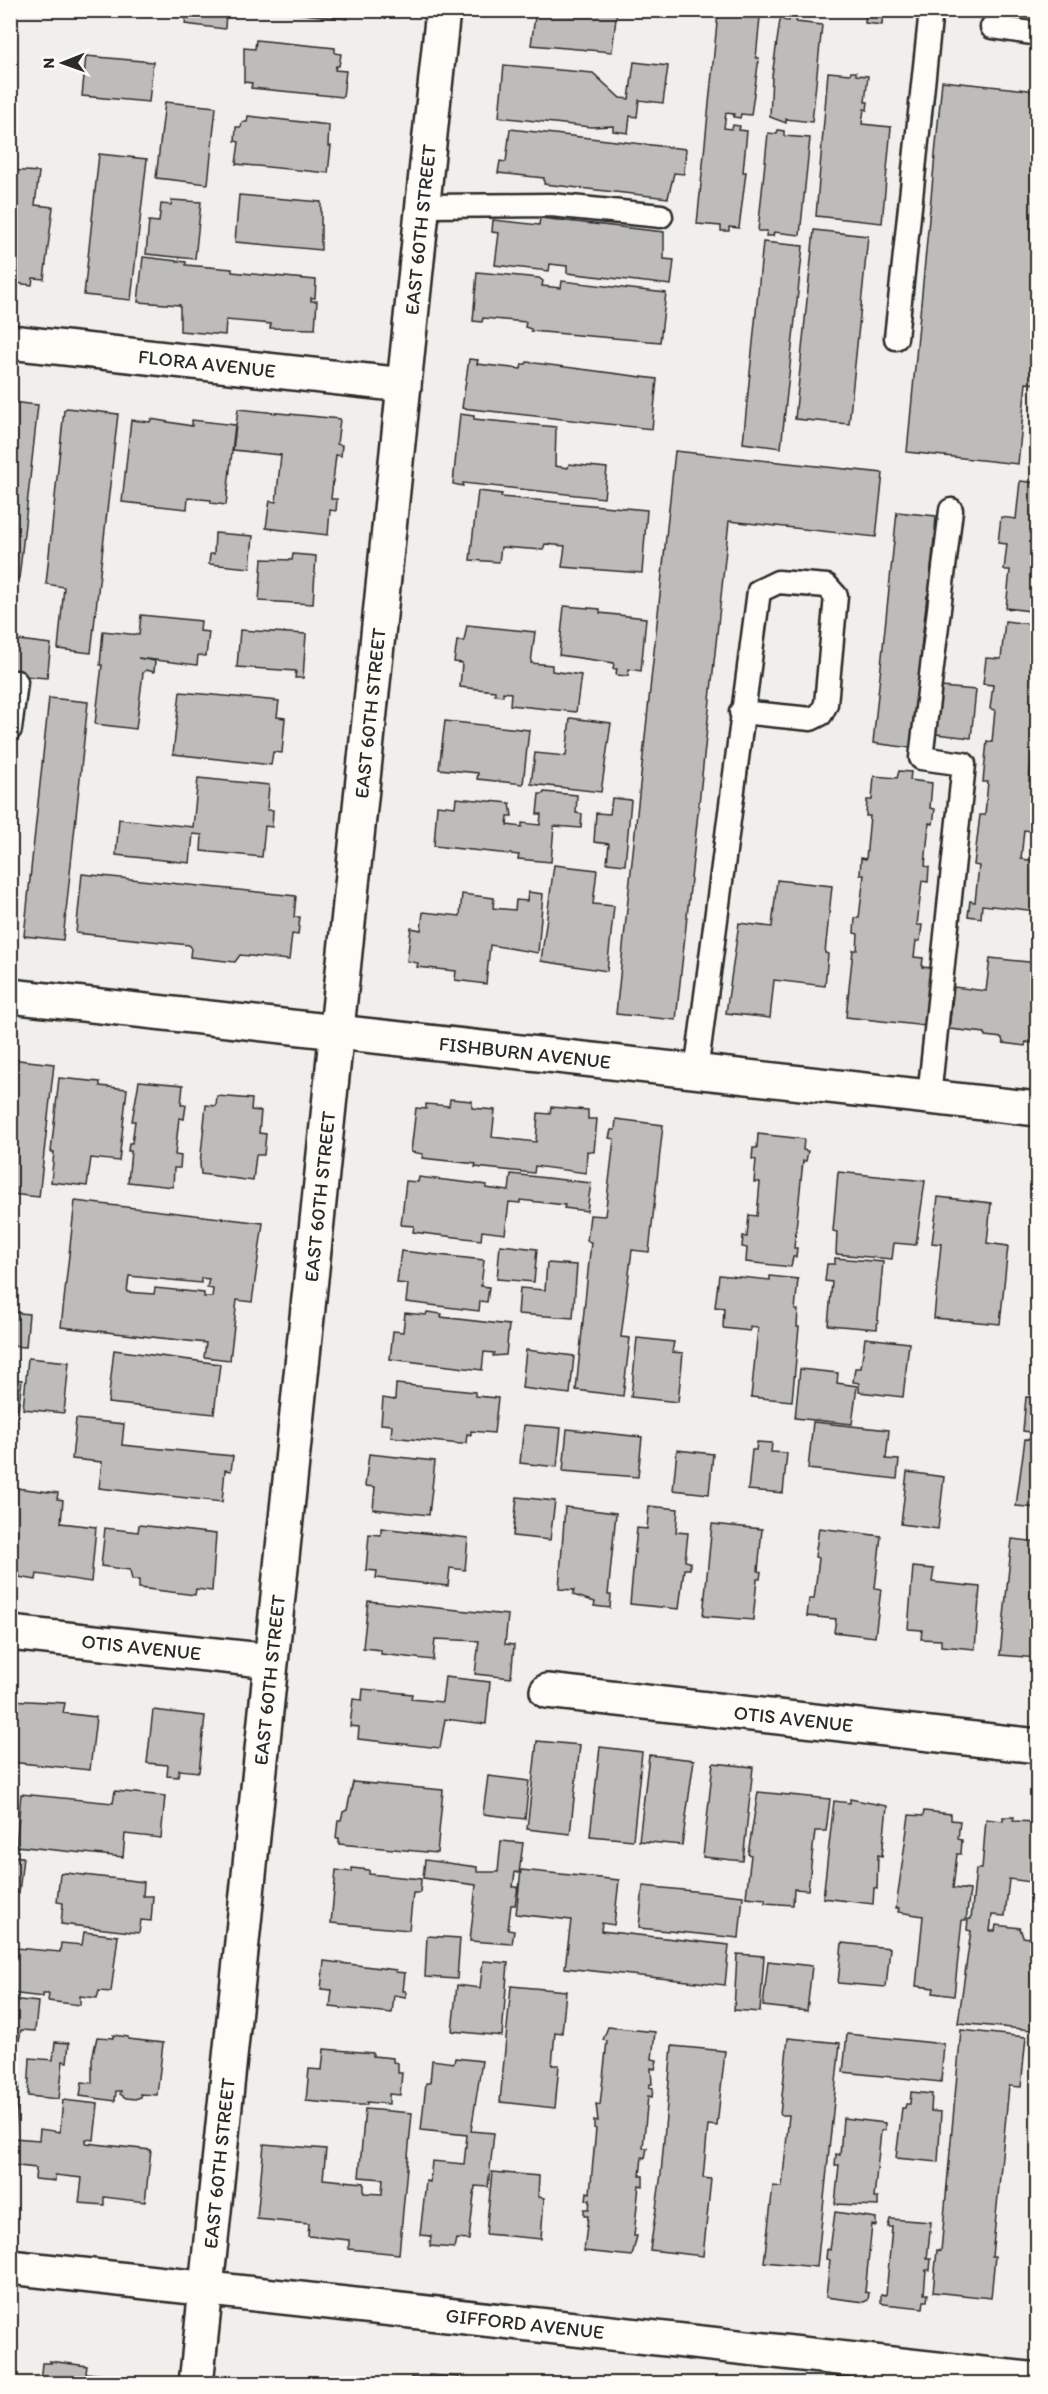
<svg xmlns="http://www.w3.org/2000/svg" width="1048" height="2394" font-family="Itim,sans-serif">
	<rect width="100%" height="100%" fill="#f0efeb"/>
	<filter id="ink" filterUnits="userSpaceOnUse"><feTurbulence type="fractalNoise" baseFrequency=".0167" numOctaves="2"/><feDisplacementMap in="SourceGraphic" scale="12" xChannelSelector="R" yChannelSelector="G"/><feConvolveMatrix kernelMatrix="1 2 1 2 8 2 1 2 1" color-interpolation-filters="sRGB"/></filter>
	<g filter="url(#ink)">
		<g fill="#bdbcb8" stroke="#2b2b2b" stroke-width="1.5" fill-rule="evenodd">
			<path d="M187,10H226L225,29L185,24Z"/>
			<path d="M266,10H348L347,19Z"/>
			<path d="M536,10H617L612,52L531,45Z"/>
			<path d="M657,10H708V17Z"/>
			<path d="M866,10H894L893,14L883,12L882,25L865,23Z"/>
			<path d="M744,11L752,12L751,17H760L756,58H759L751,115L741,114L740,118L733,117L734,114L726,113L724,128L732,129L733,125L740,126L739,130L747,131L743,172H746L739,228L729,227V231H721V226L697,224L718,13L744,16Z"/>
			<path d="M789,17L797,18L796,22L822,25L812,122L786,119V123L770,117L772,76L780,20L789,21Z"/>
			<path d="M256,40L335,48V53L341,54L339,66H336L335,70L346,71L343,97L251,88L252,83L244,82V48L255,49Z"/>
			<path d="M86,56L153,62L149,102L82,96Z"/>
			<path d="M634,62L668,66L663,103L639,100L637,117L630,116L628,133L613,131V126L591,127L499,117L504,65L593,73L620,98L629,99Z"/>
			<path d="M828,72L850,74L851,72H856V75L868,76L865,102H868L867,110L864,109L862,124L891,127L882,223L816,216Z"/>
			<path d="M942,81L1038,91V384L1026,383L1018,464L907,452Z"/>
			<path d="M165,102L216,107L208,184L156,178Z"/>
			<path d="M248,116L329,125L328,146H331L328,173L236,164L239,142L235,141L236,127H241L242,122H247Z"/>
			<path d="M510,129L686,149L684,174L674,173L668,198L544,184V178L498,173L500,161L506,162Z"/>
			<path d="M778,130L784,131V136L810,138L800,235L774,232L773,236H766L767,231H758L768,133L777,134Z"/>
			<path d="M99,154L147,159L131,300L84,295Z"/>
			<path d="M10,170L39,172L35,205L53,207L44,279L33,278L32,285L14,283L15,276L10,275Z"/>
			<path d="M239,195L321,202V250L235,242Z"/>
			<path d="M172,200L201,202L195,259L146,254L149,221L159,222L161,204L171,205Z"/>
			<path d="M540,218L664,232V259L674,260L671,285L567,273V266L550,264L549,271L495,265L499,233L492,232L493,220L539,225Z"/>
			<path d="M814,230L868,236L849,424L795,419Z"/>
			<path d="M763,242L803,246L781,448L743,443Z"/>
			<path d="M143,257L186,262V265L232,269V272L316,280L315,298H311V301H317L315,329L270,328L271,324L226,320L225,335L180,331V305L138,302Z"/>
			<path d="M477,272L539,278L543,281L542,286L561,288L562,281L666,293L660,342L531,331V329L525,327L526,322L483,318L482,322L473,321Z"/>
			<path d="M469,359L478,360L477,364L521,369L522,364H526L527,362L657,379L652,429L462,408Z"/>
			<path d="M10,402L38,405L19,579H15L14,593L10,592Z"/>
			<path d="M67,408L118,414L91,653L58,649L64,587L46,584L64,410Z"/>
			<path d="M238,409L340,419L337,444L342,445L341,456L336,455L331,499H337L336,511L330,510L328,535L266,528L269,506L270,501L276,502L281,455L233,450Z"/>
			<path d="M460,414L474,416V419L556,427L555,466L568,468L569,464L607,468L604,498L463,483V486L453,484Z"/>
			<path d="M151,419L192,426V420L235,425L226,505L211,503V500L188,498L187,509L122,502L131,420L150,422Z"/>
			<path d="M675,451L883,473L876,537L729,521L676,1020L616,1014Z"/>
			<path d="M1020,481L1038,483V612L1006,608L1010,570H1004L1007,544L998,543L1001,517L1016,519Z"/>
			<path d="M478,491L502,494L501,497L647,510L642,573L562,567L565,546L545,544L543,550L501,547L499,562L470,560Z"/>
			<path d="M897,512L936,516L935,530L940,531L939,539H934L930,579H934L932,597L927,596L921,649L926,650L924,667L920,666L915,707H920L919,715H914L911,748L873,743Z"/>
			<path d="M215,533L253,536L250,568L209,564L210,554H214Z"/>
			<path d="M293,554L316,556L313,604L259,601L262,559L292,560Z"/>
			<path d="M564,606L600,609V613L646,618L641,671L629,669L628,676L616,675L617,669H613L614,663L559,655Z"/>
			<path d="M141,615L201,621L200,631L209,632L206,656L198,655L197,665L138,658L155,661L154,672L146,670L143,673L136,729L95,724L102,665H100L103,631L139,635Z"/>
			<path d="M1005,621L1038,625V753L1032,752L1029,781L1038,782V832L1024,830L1021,859L1038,861V911L982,905L981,918L968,916L970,901L975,902L979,866L974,865L980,815H985L988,782H983L987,741L992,742L995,710L990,709L993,685L983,684L986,658L1001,659Z"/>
			<path d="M467,625L535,632L531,663L552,665V671L581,675L576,712L510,705L511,693L503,692V696L495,695V691L460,687L462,663L454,662L457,641H464Z"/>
			<path d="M240,630L306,634L303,678H295L296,671L237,667Z"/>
			<path d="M10,639L51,644L47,678L10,675Z"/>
			<path d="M941,687L976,690L971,738L936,734Z"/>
			<path d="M180,692L279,701L277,717L285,718L282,753L273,752L271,765L173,754Z"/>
			<path d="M49,698L88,702L63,940L24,936Z"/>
			<path d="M570,718L611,723L601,792L531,784L535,753L566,756Z"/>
			<path d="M445,721L529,730L523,784L477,779L478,773L439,769Z"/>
			<path d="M899,771L911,772L910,780L932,783L930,808L935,809L933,824L929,823L925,866L929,867L928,882L922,881L917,925H922L920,941H916L914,957L923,958L922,967L942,969L935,1027L846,1017L853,950H857L858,934L854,933L855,918H859L864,875H860L861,858L866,859L870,816H866L867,800H872L874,776L897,778Z"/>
			<path d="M198,778L269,785L267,810H273L272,827L265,826L262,857L201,851L202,835L193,834L190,863L116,855L119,819L193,827Z"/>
			<path d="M544,792L577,795L576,813L582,814L581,828L554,826L551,862L518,859L519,855L434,846L437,805L455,807L456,798L510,803L512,816H508L507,825L522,827V823L540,825L541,814H537L539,794H543Z"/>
			<path d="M612,798L631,800L625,865L607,863L609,844L594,842L596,813L610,814Z"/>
			<path d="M554,865L597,870L593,904L614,906L607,971L541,961Z"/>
			<path d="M82,874L296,896L294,917H300L298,935L292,934L289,960L240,955L235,962L190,957L191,947L189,945L76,933Z"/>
			<path d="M777,880L832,886L825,953L828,954L825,986L774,980L770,1018L726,1013L739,923L772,927Z"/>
			<path d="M528,892L543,894L538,953L490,945L486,984L455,980L456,971L417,967L418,963L407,961L411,928L421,930L423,912L460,916L462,894L494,898L493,908L515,910L516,900L527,901Z"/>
			<path d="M990,958L1038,963V988L1031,1043L1026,1042L1025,1046L1003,1043L1002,1038L985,1036V1033L949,1029L954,987L986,991Z"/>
			<path d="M10,1059L54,1064L39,1197L10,1194Z"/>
			<path d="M59,1078L100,1082V1086L127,1089L119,1161L91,1158L87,1186L51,1182L54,1152H51Z"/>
			<path d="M139,1081L183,1085L181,1105H186L184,1119L179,1118L175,1155L181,1156L180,1168H174L173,1187L128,1182L131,1151H128L129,1143H132L135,1121H132Z"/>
			<path d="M217,1096L252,1099L251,1110L261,1111L259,1133L266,1134L264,1155H256L253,1181L201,1174L200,1164L206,1105L216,1106Z"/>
			<path d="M450,1099L472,1101V1108L495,1110L492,1137L536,1142L538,1113L550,1114L551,1107L588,1110V1119H597L594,1152L587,1151L586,1173L535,1166L534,1173L475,1167L476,1164L422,1158L423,1154L411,1152L416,1108L426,1109V1104L449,1106Z"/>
			<path d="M616,1119L663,1125L649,1252L632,1250L621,1337L630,1338L623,1396L576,1390L591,1242L587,1241L590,1215L605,1216L614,1139L609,1138L611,1130H615Z"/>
			<path d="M758,1134L804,1139L803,1150L808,1151L806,1161H803L794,1248H797L796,1257H793L791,1267L746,1262L747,1248L742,1247L743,1236L747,1237L749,1215L757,1216L760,1182H754L756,1160L752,1159L753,1148H757Z"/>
			<path d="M838,1172L925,1181L916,1245L894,1243L892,1259L836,1254L837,1232L833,1231Z"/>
			<path d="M511,1174L591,1183L587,1211L564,1208L565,1205L520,1200V1203L509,1202L505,1234L482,1231L481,1240L413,1232L414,1226L401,1225L406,1181L418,1182L419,1177L487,1185L486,1188L509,1191Z"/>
			<path d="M938,1197L991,1203L987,1243L1008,1246L1000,1324L934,1318L941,1244L932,1243Z"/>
			<path d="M75,1201L263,1223L252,1302L237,1300L230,1360L204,1357L206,1343L61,1327ZM129,1276L201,1283V1278L209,1279L207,1288L213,1289L212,1297H204V1293L155,1288L154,1294L127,1292Z"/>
			<path d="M500,1245L537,1249L534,1282L497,1279Z"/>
			<path d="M401,1251L484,1260L481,1286L489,1287L487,1302L480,1301L479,1311L406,1302L408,1284L397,1283Z"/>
			<path d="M835,1258L883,1262L877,1329L828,1325L832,1282L825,1281L827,1264H835Z"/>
			<path d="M547,1263L577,1265L573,1318L518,1314L520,1288L545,1290Z"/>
			<path d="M719,1275L770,1280V1276L798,1279L795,1310H798L797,1327H799L792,1401L751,1397L758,1328L750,1327V1331L723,1328L724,1308L715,1307Z"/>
			<path d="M10,1312L29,1314L26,1347L10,1346Z"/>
			<path d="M427,1312L442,1314L441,1317L509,1325L506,1355L493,1356L494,1353L484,1352L482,1370L390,1359L393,1331L403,1332L405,1313L426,1315Z"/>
			<path d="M637,1338L674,1342L672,1352L683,1353L678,1402L631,1397Z"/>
			<path d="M865,1338L909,1343L903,1397L859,1392V1383L853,1382L855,1368H861Z"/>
			<path d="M114,1350L220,1364L214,1414L108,1403Z"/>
			<path d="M526,1350L574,1356L570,1394L522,1388Z"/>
			<path d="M28,1358L69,1362L64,1413L23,1409Z"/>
			<path d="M800,1369L838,1373L837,1383L857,1386L852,1424L795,1418Z"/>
			<path d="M10,1379L22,1380L10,1473Z"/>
			<path d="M396,1384L475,1392V1396L498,1398L494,1433L471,1431V1435L467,1434L466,1443L461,1444L391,1437L392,1425L381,1424L383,1398L395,1400Z"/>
			<path d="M1026,1397L1038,1398V1433L1023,1431Z"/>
			<path d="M76,1419L124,1424L122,1445L233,1456L231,1471L225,1470L222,1502L99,1488L102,1462L72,1459Z"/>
			<path d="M813,1422L889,1430L886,1459L899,1460L897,1479L808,1469Z"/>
			<path d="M524,1425L561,1428L557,1467L520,1463Z"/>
			<path d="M567,1429L642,1437L638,1477L563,1471Z"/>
			<path d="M1025,1439L1038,1440V1508L1016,1506Z"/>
			<path d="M757,1442L772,1443L771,1452L787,1453L783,1493L748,1490L752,1450H756Z"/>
			<path d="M677,1450L713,1454L709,1494L673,1490Z"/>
			<path d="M369,1454L435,1461L429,1515L373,1509L375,1487L365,1486Z"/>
			<path d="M907,1472L944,1477L938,1529L901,1524Z"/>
			<path d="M16,1488L58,1493L57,1499L63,1500L61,1523L96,1527L91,1582L37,1574L36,1580L19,1577V1572L12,1571L16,1530L12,1529Z"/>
			<path d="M517,1497L555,1501L550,1540L513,1536Z"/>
			<path d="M649,1506L678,1509L676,1532L688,1533L685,1561L690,1562V1569H684L679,1609L630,1604L637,1528L647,1529Z"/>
			<path d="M565,1507L616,1513L608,1595H611L610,1608L594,1606L595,1602L573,1595L574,1590L559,1589Z"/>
			<path d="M712,1524L762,1529L758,1571L761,1572L760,1579H757L753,1620L703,1616Z"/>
			<path d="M139,1525L216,1534L212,1591L196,1589L195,1595L139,1588V1580H132L130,1570L101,1566L105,1528L138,1532Z"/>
			<path d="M381,1528L468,1538L465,1570L450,1568L448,1586L376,1578L377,1571L366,1570L369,1534L381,1535Z"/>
			<path d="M819,1528L881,1536L875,1588L881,1589L875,1637L834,1632L836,1619L807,1616L809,1599H814L819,1558L815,1557Z"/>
			<path d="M1012,1539L1038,1542V1658L1000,1655Z"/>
			<path d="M913,1567L934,1569L932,1582L980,1587L975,1649L941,1646V1640L921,1639L922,1630L908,1629Z"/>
			<path d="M368,1601L508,1615L505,1644L514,1645L511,1678L475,1674L479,1641L435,1639L433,1660L381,1654V1650L363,1648Z"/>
			<path d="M445,1677L490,1682L486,1724L445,1719L440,1748L358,1739L359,1727L350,1726L353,1699L362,1700L363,1689L412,1694L411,1699L442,1702Z"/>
			<path d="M10,1700L65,1703L63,1713L96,1717L90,1770L10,1762Z"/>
			<path d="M153,1710L205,1716L199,1772L179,1770L178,1777L167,1776L168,1765L147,1763Z"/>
			<path d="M537,1741L580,1745L570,1834L527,1829Z"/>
			<path d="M600,1747L642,1752L633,1840L590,1836Z"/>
			<path d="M649,1755L694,1760L682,1845L639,1841Z"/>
			<path d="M713,1763L753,1767L743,1861L703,1857Z"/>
			<path d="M488,1776L529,1781L525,1819L483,1814Z"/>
			<path d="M353,1782L443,1790L437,1853L339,1844V1838H336L338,1820H341L343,1812L347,1810Z"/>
			<path d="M115,1791L165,1796L161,1838L125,1834L123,1857L16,1846L21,1794L113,1803Z"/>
			<path d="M758,1792L830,1799L826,1831H815L808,1890L794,1889L793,1905L765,1903V1899L746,1897L751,1855L748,1854Z"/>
			<path d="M850,1799L887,1806L882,1856L878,1855L877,1889L874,1888L873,1904L823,1898L834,1801L850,1803Z"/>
			<path d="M924,1811L951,1814V1820L960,1821L958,1839L962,1840L961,1854H957L953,1888L970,1890L966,1920H962L954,1996L933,1993L934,1988L916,1986L923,1916L898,1912L899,1908H896L909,1815L923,1816Z"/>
			<path d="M1003,1817H1014L1013,1821L1038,1822V1883L1009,1879L1005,1916L992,1915L990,1931H995L996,1925L1020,1928L1023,1937L1038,1939L1032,2030L958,2023L971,1931L967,1930L968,1919H971L976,1869H982L986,1819L1003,1821Z"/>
			<path d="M501,1841L523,1843L519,1873L515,1872L513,1887H518L515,1905H511L508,1930L514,1931L512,1944L470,1941L476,1885L423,1878L425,1860L477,1867V1872H498Z"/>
			<path d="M10,1856L23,1857L19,1893L10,1892Z"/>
			<path d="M352,1868L369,1870V1874L421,1879L420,1893H413L409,1930L331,1923L336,1870L352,1872Z"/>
			<path d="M521,1870L619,1880L614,1925L602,1923L601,1931L729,1945L725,1985L565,1968L571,1920L516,1914Z"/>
			<path d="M66,1873L144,1882L143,1896H153L151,1921L141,1920L139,1933L61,1924L63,1903L57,1902L60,1874Z"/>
			<path d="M643,1886L743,1896L739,1938L639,1928Z"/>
			<path d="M10,1924L15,1925L12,1952L10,1951Z"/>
			<path d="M84,1932L118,1936L111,1992L99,1991L97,1998L80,1996V2005L48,2001L49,1994H43V1997L10,1993V1958L16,1959L17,1948L60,1952L61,1943L82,1945Z"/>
			<path d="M427,1936L460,1938L457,1979L425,1977Z"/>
			<path d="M842,1943L890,1948L886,1987L838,1983Z"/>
			<path d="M737,1954L764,1956L760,2012L734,2010Z"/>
			<path d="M324,1961L396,1970V1972L405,1973L403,1991H406V1997L394,1995L392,2013L330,2007L332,1990L321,1989Z"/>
			<path d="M483,1961L508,1963L502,2036L452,2031L457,1985L480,1988Z"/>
			<path d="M768,1961L812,1966L807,2011L763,2006Z"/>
			<path d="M511,1986L566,1991L562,2033L555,2032L552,2065H559L555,2108L500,2102Z"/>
			<path d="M10,1999L38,2002L35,2031L21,2030L14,2068L10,2067Z"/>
			<path d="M608,2027L655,2032L652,2059L657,2060L655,2069L651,2068L652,2084H650L649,2087L653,2088L652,2097L648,2096L643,2148H647L645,2158L642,2157L640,2176H643V2186L639,2185L634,2236H637L632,2256L584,2251L588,2216H584V2209H589L590,2200H586L587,2192L590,2193L596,2129L594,2128V2120L598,2121L596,2104L600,2105L607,2041L603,2040Z"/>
			<path d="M961,2030L1026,2037L1021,2087L1009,2086L992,2256H995L991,2298L933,2292L937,2250L941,2251Z"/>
			<path d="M847,2034L944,2044L941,2082L843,2072Z"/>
			<path d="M113,2035L128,2037V2039L163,2043L157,2095L140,2094L141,2097L135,2099L126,2098L120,2094L121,2091H116L115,2101L80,2096L82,2082L92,2083V2059L97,2037L113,2038Z"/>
			<path d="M788,2038L840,2043L817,2267L764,2262L773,2186L782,2187L789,2115H780Z"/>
			<path d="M55,2042L69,2043L67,2062L63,2061L59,2099L28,2096L30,2058L53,2060Z"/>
			<path d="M672,2046L725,2051L717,2126L708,2125L703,2178L711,2179L703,2256L650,2250L661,2174Z"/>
			<path d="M324,2049L373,2053V2056L393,2058V2062L398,2063V2073H402L400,2095L389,2094V2104L367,2102V2105H350L306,2101L309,2069L322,2070Z"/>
			<path d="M1038,2057V2090H1034Z"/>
			<path d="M455,2058L482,2061L471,2131L494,2133L488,2187L475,2186L469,2240L456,2239L454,2248L430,2246L431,2236L420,2235L426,2181L430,2182L432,2161L464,2164L467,2135L421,2130L426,2083H430L432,2060L454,2063Z"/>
			<path d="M10,2083L19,2084L14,2138L39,2140L40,2129L60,2132L63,2100L98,2104L94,2140L86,2139V2143L151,2150L145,2202L104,2197V2205L79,2203L82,2178L55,2175V2181L35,2179L36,2168L10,2165Z"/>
			<path d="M911,2092L932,2094L931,2111L941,2112L938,2162L896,2158L902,2108H905L906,2104H910Z"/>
			<path d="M365,2109L412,2113L399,2254L349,2249V2240L308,2236L309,2224L257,2219L264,2144L326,2149L323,2179L364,2183V2193L382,2194L383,2179L359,2177Z"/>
			<path d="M843,2118L885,2123V2130L881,2131L874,2198H878V2206L835,2204L839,2165H835L836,2154L840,2155Z"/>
			<path d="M1038,2162V2208H1033Z"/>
			<path d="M492,2172L539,2176L538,2197L544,2198L541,2239L486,2234Z"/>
			<path d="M835,2212L876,2218V2226L872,2225L865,2292L869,2293L868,2300L864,2302L826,2297L830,2260L826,2259L827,2249L830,2250Z"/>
			<path d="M890,2219L931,2222L927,2259H931L930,2270H926L924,2294H928L927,2301H924L923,2308L884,2304L881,2302V2294L886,2295L892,2227H888Z"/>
			<path d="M1038,2251V2292H1034Z"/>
			<path d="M50,2361L87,2366L86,2373L112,2376L111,2384H40L42,2363H51Z"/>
			<path d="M429,2375L459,2377V2384H410L411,2377L428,2378Z"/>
			<path d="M264,2379L306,2384H263Z"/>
			<path d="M315,2379L359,2383L314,2384Z"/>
		</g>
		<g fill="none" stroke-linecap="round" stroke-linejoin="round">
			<defs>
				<g id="service">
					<path d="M992,27L1038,34"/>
					<path d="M423,206L551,205L661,216"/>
					<path d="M896,338L931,10"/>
					<path d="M10,729L16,682"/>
					<path d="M696,1072L759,591L778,582L827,586L836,596L826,704L821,714L811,719L741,712"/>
					<path d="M929,1097L964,764L921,758L951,510"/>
				</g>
				<g id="minor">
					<path id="s1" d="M10,342L404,385"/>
					<path id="s2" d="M10,996L1038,1109"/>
					<path id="s3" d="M10,1633L271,1661"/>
					<path id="s4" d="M547,1691L1038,1746"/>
					<path id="s5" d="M196,2384L443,10"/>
				</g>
				<g id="tertiary">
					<path id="s6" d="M10,2267L1038,2380"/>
				</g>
			</defs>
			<use href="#service" stroke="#2b2b2b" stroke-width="27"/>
			<use href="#minor" stroke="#2b2b2b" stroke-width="38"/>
			<use href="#tertiary" stroke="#2b2b2b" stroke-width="38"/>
			<use href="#service" stroke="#fdfcf7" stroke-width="22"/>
			<use href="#minor" stroke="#fdfcf7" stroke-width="33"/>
			<use href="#tertiary" stroke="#fdfcf7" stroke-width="33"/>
		</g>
	</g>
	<g text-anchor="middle" stroke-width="4.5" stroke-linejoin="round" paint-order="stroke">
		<g font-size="20" fill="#2b2b2b" stroke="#fdfcf7">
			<text dy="7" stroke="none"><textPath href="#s5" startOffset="2166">EAST 60TH STREET</textPath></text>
			<text dy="7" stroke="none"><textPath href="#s1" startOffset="198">FLORA AVENUE</textPath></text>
			<text dy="7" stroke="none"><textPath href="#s5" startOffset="1680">EAST 60TH STREET</textPath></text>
			<text dy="7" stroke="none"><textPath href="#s2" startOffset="518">FISHBURN AVENUE</textPath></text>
			<text dy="7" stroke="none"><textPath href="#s5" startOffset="1194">EAST 60TH STREET</textPath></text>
			<text dy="7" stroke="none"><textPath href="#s3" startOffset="132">OTIS AVENUE</textPath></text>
			<text dy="7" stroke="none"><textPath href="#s5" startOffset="708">EAST 60TH STREET</textPath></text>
			<text dy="7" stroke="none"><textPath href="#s4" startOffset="248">OTIS AVENUE</textPath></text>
			<text dy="7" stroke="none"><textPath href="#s5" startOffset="222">EAST 60TH STREET</textPath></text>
			<text dy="7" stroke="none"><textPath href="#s6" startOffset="518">GIFFORD AVENUE</textPath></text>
		</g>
	</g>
	<rect width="1048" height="2394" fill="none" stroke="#fdfcf7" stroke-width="36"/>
	<rect x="18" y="18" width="1012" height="2358" fill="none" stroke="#2b2b2b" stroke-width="2" filter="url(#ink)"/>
	<g transform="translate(63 63) rotate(269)" stroke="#fdfcf7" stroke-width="4.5" paint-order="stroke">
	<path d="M0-4.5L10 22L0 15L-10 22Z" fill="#2b2b2b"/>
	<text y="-9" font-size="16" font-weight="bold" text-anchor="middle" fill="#2b2b2b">N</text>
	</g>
</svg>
